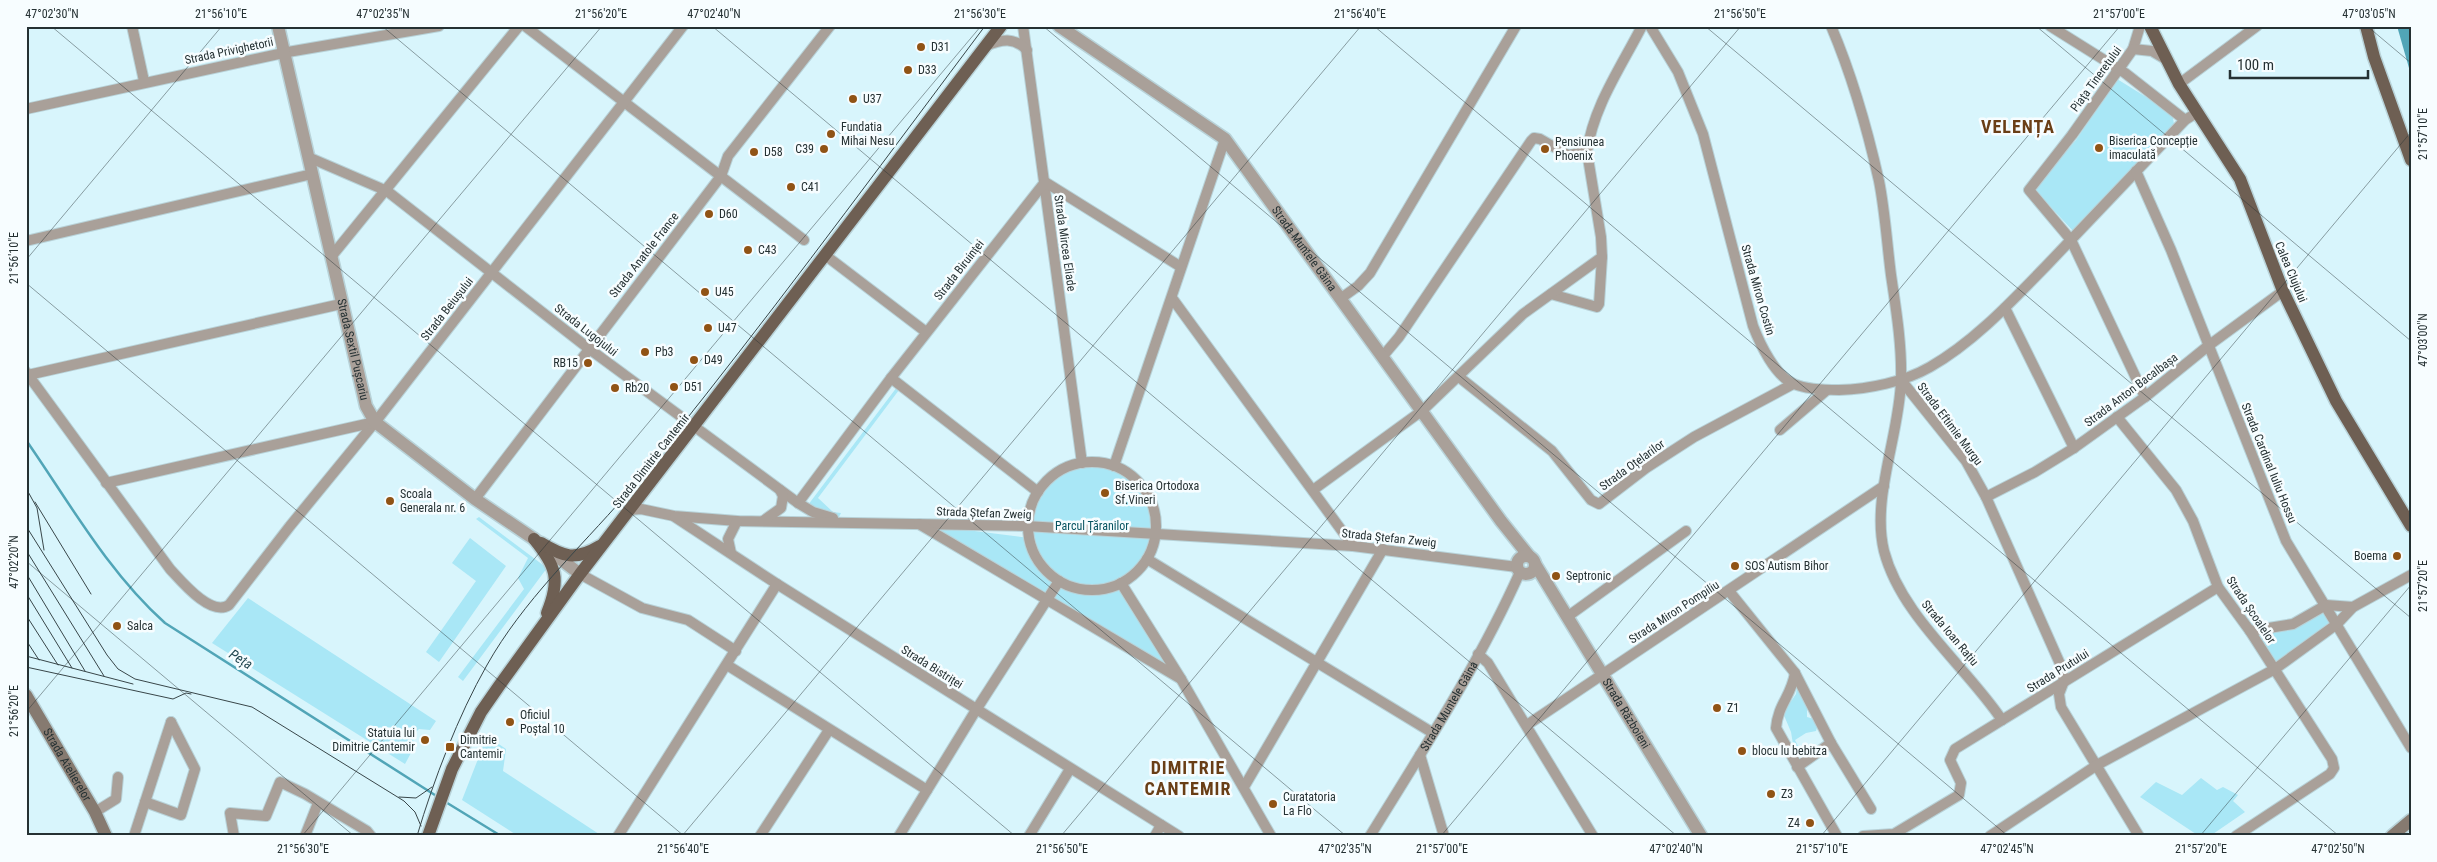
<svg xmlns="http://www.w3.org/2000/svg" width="2437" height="862" font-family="'Roboto Condensed',sans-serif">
	<rect width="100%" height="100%" fill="#d8f5fc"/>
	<g fill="#a9e7f6">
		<path d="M2117,79L2172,113L2174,124L2073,231L2034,189L2076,140Z"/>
		<path d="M897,387L899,390L818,498L833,512L841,513L839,517L819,512L808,505Z"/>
		<path d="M1082,463C1158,462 1182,540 1121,583L1181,679L919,524L1029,538C1028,498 1041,474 1082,463Z"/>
		<path d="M479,517L547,568L463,681L458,677L524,589L518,578L528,558L476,519Z"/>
		<path d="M470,538L506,566L439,662L426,652L476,581L452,563Z"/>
		<path d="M248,598L436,721L430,730L419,729L414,734L412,751L405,764L212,643Z"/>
		<path d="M2326,605L2337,624L2275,669L2250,631L2274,629Z"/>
		<path d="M1797,687L1807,702V717L1814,719L1818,724L1816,731L1806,733L1795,740L1799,748L1793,744L1791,732L1783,713L1796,694Z"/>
		<path d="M487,736L506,749L503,771L602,836H518L462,800Z"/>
		<path d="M2201,778L2217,790L2223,787L2238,795L2233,801L2245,812L2210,836H2199L2140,797L2156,782L2182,795Z"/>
	</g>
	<path fill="#51a5b7" d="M2397,26H2411V75Z"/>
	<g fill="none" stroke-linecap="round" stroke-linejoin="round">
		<g stroke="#51a5b7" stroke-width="2.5">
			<path d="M26,440C69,502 108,572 165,623L438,797"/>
			<path d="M444,801L501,836"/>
		</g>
		<defs>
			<g id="minor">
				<path d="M132,26L144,81"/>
				<path d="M525,26L804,240"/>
				<path d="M1023,26L1082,463"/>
				<path d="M1650,26L1678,72L1703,134L1753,326C1760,344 1775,376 1794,384C1806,389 1825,390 1839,390C1869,389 1904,382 1930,367C1974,342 2011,302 2047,265C2093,217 2139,168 2185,120L2198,112"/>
				<path d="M1831,26C1851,73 1868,132 1879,181C1885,211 1887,244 1891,275C1896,309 1902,345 1901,380C1900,433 1871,498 1884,551C1901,616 1965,665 2002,720"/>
				<path d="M2050,26L2125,73L2185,120"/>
				<path d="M2140,26L2133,49L2072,135L2029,190L2071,240L2145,397"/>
				<path d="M986,46C1002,39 1014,37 1027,50"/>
				<path d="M2133,49L2152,51L2167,60"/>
				<path d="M2179,84L2257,26"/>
				<path d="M26,109L288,52L439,26"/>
				<path d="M308,157L387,191L588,348L798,503L813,512L833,518"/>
				<path d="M2136,171L2171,250L2286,541L2411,748"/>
				<path d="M26,241L312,174"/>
				<path d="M825,255L926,332"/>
				<path d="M331,257L519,26"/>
				<path d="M1551,294L1597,307L1599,304L1602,257"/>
				<path d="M1172,298L1353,546"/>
				<path d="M1340,299L1358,286L1370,273L1516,26"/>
				<path d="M2005,308L2074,448"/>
				<path d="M1383,356L1399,337L1531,141L1534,138L1540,139L1568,155L1587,152"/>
				<path d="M26,372L170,569C182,582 211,617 229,605L290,526L380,416L683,26"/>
				<path d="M28,375L341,304"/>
				<path d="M1459,377L1552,451L1591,500L1599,504L1646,468L1694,437L1793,384"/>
				<path d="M891,378L1038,492"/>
				<path d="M1901,380L1966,461L1986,497L2061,666L2064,681L2059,694L2061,707L2139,836"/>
				<path d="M2117,417L2176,490L2193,521L2218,587L2250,631L2332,759L2334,768L2330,774L2236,836"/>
				<path d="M1780,430L1827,390"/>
				<circle cx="1092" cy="526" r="64"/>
				<path d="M1114,466L1225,139"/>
				<path d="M106,483L375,422"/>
				<path d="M1313,490L1423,410L1523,314L1602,257L1601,237L1587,152C1593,107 1621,67 1642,26"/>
				<path d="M1986,497L2035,472L2074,448L2145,397L2208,346L2283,291"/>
				<path d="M475,499L721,176L728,156L830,26"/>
				<path d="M798,503L891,378L1045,182L1181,267"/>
				<path d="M630,510L641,509L674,516L737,521L1026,526L1353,546L1517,567"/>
				<path d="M675,517L777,584L1179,836"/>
				<path d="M763,521L781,508L783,496L780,490"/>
				<path d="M919,524L1181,679"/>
				<path d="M731,553L728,539L737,521"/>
				<path d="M1147,559L1433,733"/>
				<path d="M580,574L642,608L688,620L736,651"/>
				<path d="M1121,583L1181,679L1271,836"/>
				<path d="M1729,591L1795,673L1831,743L1871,809"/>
				<path d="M1567,617L1686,531"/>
				<path d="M2250,631L2293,624L2326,605L2353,607"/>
				<path d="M1478,654L1488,663L1593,836"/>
				<path d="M727,665L927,790"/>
				<path d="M1795,673C1791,697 1778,704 1776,728L1837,836"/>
				<path d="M1527,725L1884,486"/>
				<path d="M1420,755L1444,836"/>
				<path d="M1797,767L1831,743"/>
				<path d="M1244,787L1383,549"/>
				<path d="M145,802L181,815L195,769L171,722"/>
				<path d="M95,812L116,799L118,777"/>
				<path d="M134,836L171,722"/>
				<path d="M234,836L230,813L266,816L280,782L305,794L367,831L371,836"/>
				<path d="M305,836L318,803"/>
				<path d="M618,836L777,584"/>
				<path d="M760,836L829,730"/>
				<path d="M899,836L976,710L1059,581"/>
				<path d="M1029,836L1070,769"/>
				<path d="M1155,836L1161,825"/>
				<path id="s1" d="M1370,836C1423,750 1479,664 1520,572"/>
				<path d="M1863,836L1894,834L1959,795L1961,783L1950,760L1955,749L2218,587"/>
				<path d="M1990,836L2097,765L2275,669L2337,624L2353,607L2411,575"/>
			</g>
			<g id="tertiary">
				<path id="s2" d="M278,26L366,406L375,422L475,499L534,539L580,574"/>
				<path id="s3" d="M1059,26L1225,139L1501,521L1529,556"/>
				<circle cx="1526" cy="565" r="9"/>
				<path id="s4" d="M1535,564L1701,836"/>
			</g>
			<g id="secondary">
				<path id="s5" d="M26,695L95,812L106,836"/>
				<path d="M2392,836L2411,820"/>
			</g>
			<g id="primary">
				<path d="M2150,26L2179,84L2240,179L2283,291L2336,401L2411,526"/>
				<path d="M2366,26L2374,57L2411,160"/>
				<path d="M534,539C556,566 561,579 547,613"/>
				<path d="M541,543C564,557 575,561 600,546"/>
				<path d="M428,836L452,769L481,712L499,686L580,574L1001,26"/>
			</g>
		</defs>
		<use href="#minor" stroke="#b8d2d8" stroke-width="12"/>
		<use href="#tertiary" stroke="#b8d2d8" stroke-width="15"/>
		<use href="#secondary" stroke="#b8d2d8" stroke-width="15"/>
		<use href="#primary" stroke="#b8d2d8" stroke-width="15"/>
		<use href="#minor" stroke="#a9a099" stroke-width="10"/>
		<use href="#tertiary" stroke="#a9a099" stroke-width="12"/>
		<use href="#secondary" stroke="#867a70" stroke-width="12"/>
		<use href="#primary" stroke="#6e5f53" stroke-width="12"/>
		<g stroke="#384649" stroke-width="1">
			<path d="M26,488L37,508L44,550"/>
			<path d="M35,502L91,594"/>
			<path d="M26,526L107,655L118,669L135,679L252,707L404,801L415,812L421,826"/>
			<path d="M26,550L104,676"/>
			<path d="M26,573L85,671"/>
			<path d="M26,593L72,668"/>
			<path d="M26,615L58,665"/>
			<path d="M26,640L39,660"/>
			<path d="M26,656L133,684"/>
			<path d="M26,667L173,699L186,693L191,694"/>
			<path d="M399,797L416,798L432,787"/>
			<path d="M417,836C434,779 458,716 487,665C523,601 578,550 626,495C654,464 678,429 704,397C800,275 892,150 985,26"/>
		</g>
	</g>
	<path fill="none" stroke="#253133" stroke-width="1" stroke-opacity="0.45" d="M51,26L1015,836M382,26L1346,836M712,26L1677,836M1043,26L2008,836M1374,26L2339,836M1705,26L2411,618M2036,26L2411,341M2367,26L2411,63M26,260L222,26M26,283L684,836M26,561L354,836M26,712L602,26M302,836L981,26M682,836L1361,26M1061,836L1741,26M1441,836L2120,26M1821,836L2411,132M2200,836L2411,585"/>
	<g fill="#905315" stroke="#f7fdff" stroke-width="2">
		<circle cx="921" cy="47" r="5"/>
		<circle cx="908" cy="70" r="5"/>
		<circle cx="853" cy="99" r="5"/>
		<circle cx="831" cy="134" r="5"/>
		<circle cx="2099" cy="148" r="5"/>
		<circle cx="824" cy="149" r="5"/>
		<circle cx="1545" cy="149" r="5"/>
		<circle cx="754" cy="152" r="5"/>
		<circle cx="791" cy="187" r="5"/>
		<circle cx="709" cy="214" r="5"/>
		<circle cx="748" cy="250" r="5"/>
		<circle cx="705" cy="292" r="5"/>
		<circle cx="708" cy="328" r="5"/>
		<circle cx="645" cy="352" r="5"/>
		<circle cx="694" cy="360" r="5"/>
		<circle cx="588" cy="363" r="5"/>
		<circle cx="674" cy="387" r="5"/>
		<circle cx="615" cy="388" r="5"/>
		<circle cx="1105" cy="493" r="5"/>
		<circle cx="390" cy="501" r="5"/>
		<circle cx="2397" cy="556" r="5"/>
		<circle cx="1735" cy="566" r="5"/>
		<circle cx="1556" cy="576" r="5"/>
		<circle cx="117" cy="626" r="5"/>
		<circle cx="1717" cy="708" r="5"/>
		<circle cx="510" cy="722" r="5"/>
		<circle cx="425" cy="740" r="5"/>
		<rect x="445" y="742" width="10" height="10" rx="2.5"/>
		<circle cx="1742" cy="751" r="5"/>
		<circle cx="1771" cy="794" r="5"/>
		<circle cx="1273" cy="804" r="5"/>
		<circle cx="1810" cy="823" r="5"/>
	</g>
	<g text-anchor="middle" stroke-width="5" stroke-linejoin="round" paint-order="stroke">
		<g font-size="12" fill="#253133" stroke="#f7fdff" text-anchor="start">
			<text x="931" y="51">D31</text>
			<text x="918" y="74">D33</text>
			<text x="863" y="103">U37</text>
			<text x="841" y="131">Fundatia<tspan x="841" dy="14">Mihai Nesu</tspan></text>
			<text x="2109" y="145">Biserica Concepție<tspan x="2109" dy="14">imaculată</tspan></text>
			<text x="1555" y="146">Pensiunea<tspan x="1555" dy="14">Phoenix</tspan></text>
			<text x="814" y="153" text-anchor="end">C39</text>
			<text x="764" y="156">D58</text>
			<text x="801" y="191">C41</text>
			<text x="719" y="218">D60</text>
			<text x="758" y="254">C43</text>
			<text x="715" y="296">U45</text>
			<text x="718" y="332">U47</text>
			<text x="655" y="356">Pb3</text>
			<text x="704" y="364">D49</text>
			<text x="578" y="367" text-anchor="end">RB15</text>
			<text x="684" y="391">D51</text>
			<text x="625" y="392">Rb20</text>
			<text x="1115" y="490">Biserica Ortodoxa<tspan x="1115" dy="14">Sf.Vineri</tspan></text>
			<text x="400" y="498">Scoala<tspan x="400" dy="14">Generala nr. 6</tspan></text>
			<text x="2387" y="560" text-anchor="end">Boema</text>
			<text x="1745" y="570">SOS Autism Bihor</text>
			<text x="1566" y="580">Septronic</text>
			<text x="127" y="630">Salca</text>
			<text x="1727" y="712">Z1</text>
			<text x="520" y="719">Oficiul<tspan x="520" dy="14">Poștal 10</tspan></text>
			<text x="415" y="737" text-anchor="end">Statuia lui<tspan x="415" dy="14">Dimitrie Cantemir</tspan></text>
			<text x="460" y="744">Dimitrie<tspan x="460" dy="14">Cantemir</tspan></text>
			<text x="1752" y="755">blocu lu bebitza</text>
			<text x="1781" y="798">Z3</text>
			<text x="1283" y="801">Curatatoria<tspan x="1283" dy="14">La Flo</tspan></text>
			<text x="1800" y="827" text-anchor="end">Z4</text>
		</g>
		<g font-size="12" fill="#253133" stroke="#f7fdff">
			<text transform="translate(229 51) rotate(-12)" y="4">Strada Privighetorii</text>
			<text transform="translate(2096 79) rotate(-54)" y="4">Piața Tineretului</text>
			<text transform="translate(1065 243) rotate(82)" y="4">Strada Mircea Eliade</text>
			<text dy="4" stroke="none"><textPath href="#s3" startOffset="336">Strada Muntele Găina</textPath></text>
			<text transform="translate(644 255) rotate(-52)" y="4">Strada Anatole France</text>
			<text transform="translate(959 270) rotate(-52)" y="4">Strada Biruinței</text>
			<text transform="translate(2291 272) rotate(67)" y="4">Calea Clujului</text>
			<text transform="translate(1758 290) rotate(74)" y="4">Strada Miron Costin</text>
			<text transform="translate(447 309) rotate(-52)" y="4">Strada Beiușului</text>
			<text transform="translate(586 330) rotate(38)" y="4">Strada Lugojului</text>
			<text dy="4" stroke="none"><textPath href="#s2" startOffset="332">Strada Sextil Pușcariu</textPath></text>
			<text transform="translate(2131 390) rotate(-37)" y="4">Strada Anton Bacalbașa</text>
			<text transform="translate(1950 424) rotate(53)" y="4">Strada Eftimie Murgu</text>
			<text transform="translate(651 461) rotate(-52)" y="4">Strada Dimitrie Cantemir</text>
			<text transform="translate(2269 463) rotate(68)" y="4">Strada Cardinal Iuliu Hossu</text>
			<text transform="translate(1632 465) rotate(-36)" y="4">Strada Oțelarilor</text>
			<text transform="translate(984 513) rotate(2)" y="4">Strada Ștefan Zweig</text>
			<text transform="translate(1389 538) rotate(6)" y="4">Strada Ștefan Zweig</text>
			<text transform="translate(2251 610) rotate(56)" y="4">Strada Școalelor</text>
			<text transform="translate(1674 612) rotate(-33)" y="4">Strada Miron Pompiliu</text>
			<text transform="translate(1950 633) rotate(50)" y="4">Strada Ioan Rațiu</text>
			<text transform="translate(932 667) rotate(32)" y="4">Strada Bistriței</text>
			<text transform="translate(2058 671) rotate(-32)" y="4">Strada Prutului</text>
			<text dy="4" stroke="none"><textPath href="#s1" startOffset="152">Strada Muntele Găina</textPath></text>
			<text dy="4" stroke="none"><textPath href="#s4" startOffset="175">Strada Războieni</textPath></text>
			<text dy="4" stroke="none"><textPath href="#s5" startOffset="81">Strada Atelierelor</textPath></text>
		</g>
		<g font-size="12" fill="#065360" stroke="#f7fdff">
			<text x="1092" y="530">Parcul Țăranilor</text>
		</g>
		<g font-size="14" font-style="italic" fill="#234952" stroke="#f7fdff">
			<text transform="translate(241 659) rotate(32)" y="5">Peța</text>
		</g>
		<g font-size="18" font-weight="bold" letter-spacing="1" fill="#693e16" stroke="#f7fdff">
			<text x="2018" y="133">VELENȚA</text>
			<text x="1188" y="774">DIMITRIE<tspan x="1188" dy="21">CANTEMIR</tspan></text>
		</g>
	</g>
	<rect width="2437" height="862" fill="none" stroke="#f7fdff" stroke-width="55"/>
	<path d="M2230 70v8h138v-8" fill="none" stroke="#253133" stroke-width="2.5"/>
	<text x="2237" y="70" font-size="15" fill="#253133" stroke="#f7fdff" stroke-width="4" paint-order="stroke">100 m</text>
	<rect x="28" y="28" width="2382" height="806" fill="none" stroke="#253133" stroke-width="2"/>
	<g font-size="12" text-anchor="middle" fill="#253133">
		<text x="52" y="18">47°02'30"N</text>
		<text x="221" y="18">21°56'10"E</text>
		<text x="383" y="18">47°02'35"N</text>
		<text x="601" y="18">21°56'20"E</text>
		<text x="714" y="18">47°02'40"N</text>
		<text x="980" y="18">21°56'30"E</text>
		<text x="1360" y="18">21°56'40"E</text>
		<text x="1740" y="18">21°56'50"E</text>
		<text x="2119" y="18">21°57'00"E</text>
		<text x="2369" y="18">47°03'05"N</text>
		<text transform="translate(2423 134) rotate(-90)" y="4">21°57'10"E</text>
		<text transform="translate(14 258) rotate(-90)" y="4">21°56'10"E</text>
		<text transform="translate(2423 340) rotate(-90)" y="4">47°03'00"N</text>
		<text transform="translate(14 562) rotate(-90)" y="4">47°02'20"N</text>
		<text transform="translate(2423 586) rotate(-90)" y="4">21°57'20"E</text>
		<text transform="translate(14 711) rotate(-90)" y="4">21°56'20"E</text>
		<text x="303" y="853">21°56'30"E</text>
		<text x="683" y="853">21°56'40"E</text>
		<text x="1062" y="853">21°56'50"E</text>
		<text x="1345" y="853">47°02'35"N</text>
		<text x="1442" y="853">21°57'00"E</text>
		<text x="1676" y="853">47°02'40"N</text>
		<text x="1822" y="853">21°57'10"E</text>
		<text x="2007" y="853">47°02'45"N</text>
		<text x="2201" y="853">21°57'20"E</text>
		<text x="2338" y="853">47°02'50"N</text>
	</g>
</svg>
